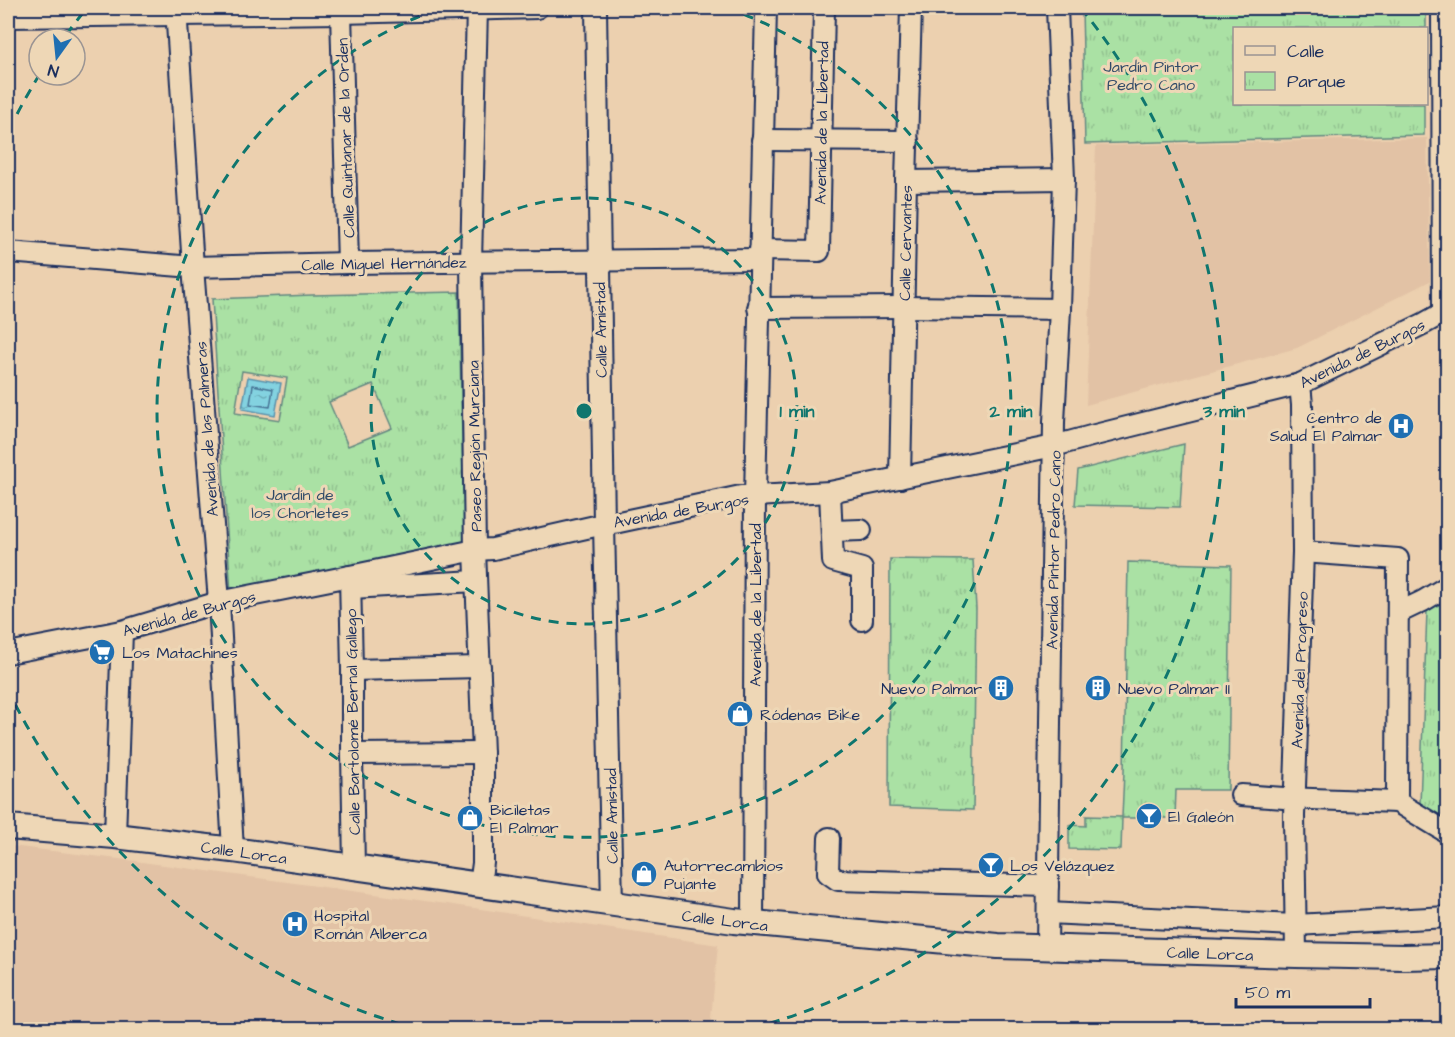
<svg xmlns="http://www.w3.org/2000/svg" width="1455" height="1037" font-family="'Architects Daughter',sans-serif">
	<defs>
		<pattern id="park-tufts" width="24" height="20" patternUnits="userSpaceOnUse" patternTransform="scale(1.5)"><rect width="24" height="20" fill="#aae1a4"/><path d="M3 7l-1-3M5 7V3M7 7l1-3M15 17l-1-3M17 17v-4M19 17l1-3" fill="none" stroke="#92c190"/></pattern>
		<pattern id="water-ripples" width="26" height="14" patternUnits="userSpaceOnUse" patternTransform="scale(1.5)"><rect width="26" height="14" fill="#83d2e0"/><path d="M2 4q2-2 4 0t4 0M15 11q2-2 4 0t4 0" fill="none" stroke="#6aabb9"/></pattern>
	</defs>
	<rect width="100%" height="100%" fill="#ecd0af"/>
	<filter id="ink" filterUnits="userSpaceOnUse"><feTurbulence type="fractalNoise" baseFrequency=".0167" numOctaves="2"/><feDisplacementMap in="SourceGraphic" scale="12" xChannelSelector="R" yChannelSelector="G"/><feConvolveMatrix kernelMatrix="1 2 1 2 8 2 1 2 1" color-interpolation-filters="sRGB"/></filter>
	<g filter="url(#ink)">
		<g fill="#e2c2a5">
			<path d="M1427,138L1430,281L1297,348L1086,405L1096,146Z"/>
			<path d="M11,846L135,861L447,904L718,945L710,1029H8V870Z"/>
		</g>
		<g fill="url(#park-tufts)" stroke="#628881" stroke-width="1.5" fill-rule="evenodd">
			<path d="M1082,8H1426V28H1234V104H1424V135L1085,144Z"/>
			<path d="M459,292L461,400L465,546L231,594L212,299L312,295ZM242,371L287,378L280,420L235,413ZM373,384L392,428L348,446L329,402Z"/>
			<path d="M1184,444L1180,507L1075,505L1078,470Z"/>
			<path d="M890,559L973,560L976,608L973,810L889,807Z"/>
			<path d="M1128,562L1231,565L1228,790H1176L1175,818H1122L1121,850L1069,849V825L1086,826V816L1122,817L1124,772Z"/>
			<path d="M1447,596V824L1420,804L1427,611Z"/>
		</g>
		<path fill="url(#water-ripples)" stroke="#5991ac" stroke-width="1.5" d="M248,377L281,383L275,415L242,409Z"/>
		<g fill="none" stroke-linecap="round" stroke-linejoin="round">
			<path stroke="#457092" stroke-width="1.5" d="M253,385L273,389L270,407L250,404Z"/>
			<defs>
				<g id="minor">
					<path d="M176,8L193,267L219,602L233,850"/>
					<path d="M477,8L471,262L475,550L483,753V863L480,885"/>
					<path d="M596,8L604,524L612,905"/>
					<path d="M1442,8L1443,313"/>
					<path d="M341,13L348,263"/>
					<path d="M8,17L341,13L537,8"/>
					<path d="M762,140L908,141"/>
					<path d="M906,181L1064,179"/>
					<path d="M760,250L819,251L824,8"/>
					<path d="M8,252L193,267L348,263L760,259"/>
					<path d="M758,308L904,307L1060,309"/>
					<path d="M900,478L906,181L911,8"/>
					<path d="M830,492L833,561L862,569V620"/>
					<path d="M833,531L861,530"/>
					<path d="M1303,552L1398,559L1397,802"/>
					<path d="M350,576L352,670V754L354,867"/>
					<path d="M351,588L476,581"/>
					<path d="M1398,613L1423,601L1448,586"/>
					<path d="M8,653L122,631L219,602L350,576L475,550L493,549L604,524L619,522L741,496H755L830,492L1054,446L1091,436L1300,384L1425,323L1448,310"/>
					<path d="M352,670L480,667"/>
					<path d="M352,754L483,753"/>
					<path d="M1241,795L1284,798L1397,802L1448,833"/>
					<path d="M115,836L122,631"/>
					<path d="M829,838L828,873L838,880L1048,886"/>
					<path d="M1048,913L1295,925L1448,917"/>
					<path d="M753,924L755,496L766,8"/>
					<path d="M1047,948L1054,422L1060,309L1064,179L1057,8"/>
					<path d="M1296,955L1294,816L1303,552L1302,405L1300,384"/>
				</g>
				<path id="major" d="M8,827L115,836L233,850L734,921L998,946L1296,955L1404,957L1448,956"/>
			</defs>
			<use href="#minor" stroke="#1b2f5e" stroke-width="24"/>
			<use href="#major" stroke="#1b2f5e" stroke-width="28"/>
			<use href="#minor" stroke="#eed7b6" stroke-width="20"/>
			<use href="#major" stroke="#eed7b6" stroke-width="24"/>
		</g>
	</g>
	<g fill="none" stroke="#0f766e" stroke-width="3" stroke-dasharray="10 8">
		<circle cx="584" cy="411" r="213"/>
		<path d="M727 8A427 427 0 1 1 441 8"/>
		<path d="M418 1029A640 640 0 0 1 9 692M9 130A640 640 0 0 1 38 77M66 35A640 640 0 0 1 87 8M1081 8A640 640 0 0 1 750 1029"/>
	</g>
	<defs>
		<symbol id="hospital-disc" viewBox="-11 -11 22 22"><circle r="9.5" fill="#1f6fb2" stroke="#eed7b6"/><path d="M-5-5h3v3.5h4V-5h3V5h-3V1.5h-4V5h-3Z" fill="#fff"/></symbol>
		<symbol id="supermarket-disc" viewBox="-11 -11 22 22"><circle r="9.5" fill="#1f6fb2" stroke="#eed7b6"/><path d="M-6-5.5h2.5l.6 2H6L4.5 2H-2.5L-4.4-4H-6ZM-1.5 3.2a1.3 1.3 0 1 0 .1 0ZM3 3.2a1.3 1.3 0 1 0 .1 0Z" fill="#fff"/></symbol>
		<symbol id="building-disc" viewBox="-11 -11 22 22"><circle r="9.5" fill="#1f6fb2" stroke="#eed7b6"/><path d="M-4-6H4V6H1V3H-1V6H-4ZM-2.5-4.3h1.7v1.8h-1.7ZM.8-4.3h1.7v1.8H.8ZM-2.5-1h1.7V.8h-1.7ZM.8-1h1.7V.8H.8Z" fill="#fff"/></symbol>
		<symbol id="shop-disc" viewBox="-11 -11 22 22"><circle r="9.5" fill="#1f6fb2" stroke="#eed7b6"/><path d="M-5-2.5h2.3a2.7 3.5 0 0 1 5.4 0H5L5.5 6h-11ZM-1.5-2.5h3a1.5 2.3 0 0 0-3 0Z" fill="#fff"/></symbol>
		<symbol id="bar-disc" viewBox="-11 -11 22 22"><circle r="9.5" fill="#1f6fb2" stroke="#eed7b6"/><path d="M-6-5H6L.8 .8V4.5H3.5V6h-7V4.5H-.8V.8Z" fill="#fff"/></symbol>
	</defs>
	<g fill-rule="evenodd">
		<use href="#hospital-disc" x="1386" y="411" width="30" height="30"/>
		<use href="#supermarket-disc" x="87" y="637" width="30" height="30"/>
		<use href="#building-disc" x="986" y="673" width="30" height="30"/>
		<use href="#building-disc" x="1083" y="673" width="30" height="30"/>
		<use href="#shop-disc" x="725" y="699" width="30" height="30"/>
		<use href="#bar-disc" x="1134" y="801" width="30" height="30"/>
		<use href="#shop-disc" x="455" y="803" width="30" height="30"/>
		<use href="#bar-disc" x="976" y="850" width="30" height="30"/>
		<use href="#shop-disc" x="629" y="859" width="30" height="30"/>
		<use href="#hospital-disc" x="280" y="909" width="30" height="30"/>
	</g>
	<g text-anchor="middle" stroke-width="6" stroke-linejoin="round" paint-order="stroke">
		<g font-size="16" fill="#304a68" stroke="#eed7b6">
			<text x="1151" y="72">Jardín Pintor<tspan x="1151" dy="18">Pedro Cano</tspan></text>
			<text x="300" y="500">Jardín de<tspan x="300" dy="18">los Chorletes</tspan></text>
		</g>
		<g font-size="16" fill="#1b2f5e" stroke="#eed7b6">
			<text transform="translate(821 123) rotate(-89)" y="6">Avenida de la Libertad</text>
			<text transform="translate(345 138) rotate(-92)" y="6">Calle Quintanar de la Orden</text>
			<text transform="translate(905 243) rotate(-89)" y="6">Calle Cervantes</text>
			<text transform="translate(384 263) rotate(-1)" y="6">Calle Miguel Hernández</text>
			<text transform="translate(600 330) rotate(-91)" y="6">Calle Amistad</text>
			<text transform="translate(1362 353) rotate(-26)" y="6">Avenida de Burgos</text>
			<text transform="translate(206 429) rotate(-94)" y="6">Avenida de las Palmeras</text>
			<text transform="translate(474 446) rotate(-91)" y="6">Paseo Región Murciana</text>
			<text transform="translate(681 510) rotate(-10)" y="6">Avenida de Burgos</text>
			<text transform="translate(1053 550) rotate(-89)" y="6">Avenida Pintor Pedro Cano</text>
			<text transform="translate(755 605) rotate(-90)" y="6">Avenida de la Libertad</text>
			<text transform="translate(189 613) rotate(-15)" y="6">Avenida de Burgos</text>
			<text transform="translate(1299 670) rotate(-88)" y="6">Avenida del Progreso</text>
			<text transform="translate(352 722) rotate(-91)" y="6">Calle Bartolomé Bernal Gallego</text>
			<text transform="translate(611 816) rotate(-91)" y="6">Calle Amistad</text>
			<text transform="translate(244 852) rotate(8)" y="6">Calle Lorca</text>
			<text transform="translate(725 920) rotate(7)" y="6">Calle Lorca</text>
			<text transform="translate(1210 953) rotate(2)" y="6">Calle Lorca</text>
		</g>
		<g font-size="16" fill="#1b2f5e" stroke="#eed7b6" text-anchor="start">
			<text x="1382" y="423" text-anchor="end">Centro de<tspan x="1382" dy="18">Salud El Palmar</tspan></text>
			<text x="122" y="658">Los Matachines</text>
			<text x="982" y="694" text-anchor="end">Nuevo Palmar</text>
			<text x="1118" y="694">Nuevo Palmar II</text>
			<text x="760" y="720">Ródenas Bike</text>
			<text x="490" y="815">Biciletas<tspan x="490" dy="18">El Palmar</tspan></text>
			<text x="1168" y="822">El Galeón</text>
			<text x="664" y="871">Autorrecambios<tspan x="664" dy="18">Pujante</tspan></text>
			<text x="1010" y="871">Los Velázquez</text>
			<text x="314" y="921">Hospital<tspan x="314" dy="18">Román Alberca</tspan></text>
		</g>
	</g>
	<circle cx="584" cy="411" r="9" fill="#0f766e" stroke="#eed7b6" stroke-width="3"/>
	<g font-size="18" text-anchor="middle" font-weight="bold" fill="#0f766e" stroke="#eed7b6" stroke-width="6" stroke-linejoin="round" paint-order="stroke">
		<text x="797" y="417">1 min</text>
		<text x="1011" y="417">2 min</text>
		<text x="1224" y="417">3 min</text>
	</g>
	<rect width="1455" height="1037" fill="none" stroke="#eed7b6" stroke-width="30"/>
	<rect x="15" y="15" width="1425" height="1007" fill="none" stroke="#1b2f5e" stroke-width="2" filter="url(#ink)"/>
	<rect x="1233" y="27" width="195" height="78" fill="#eed7b6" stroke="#9a9493" stroke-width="1.5"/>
	<rect x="1245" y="46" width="30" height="9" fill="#eed7b6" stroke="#9a9493" stroke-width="1.5"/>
	<text x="1287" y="57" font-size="18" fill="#1b2f5e">Calle</text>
	<rect x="1245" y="72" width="30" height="18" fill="url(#park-tufts)" stroke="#9a9493" stroke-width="1.5"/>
	<text x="1287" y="87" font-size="18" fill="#1b2f5e">Parque</text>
	<g transform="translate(57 57) rotate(195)"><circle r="28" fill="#eed7b6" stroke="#9a9493" stroke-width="1.5"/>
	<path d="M0-4.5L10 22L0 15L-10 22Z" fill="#1f6fb2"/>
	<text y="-9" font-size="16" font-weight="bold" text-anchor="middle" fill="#1b2f5e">N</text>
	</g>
	<path d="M1236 998v9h134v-9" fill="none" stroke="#1b2f5e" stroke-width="3"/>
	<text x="1245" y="998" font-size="18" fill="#1b2f5e" stroke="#eed7b6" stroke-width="4.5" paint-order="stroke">50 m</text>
</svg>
